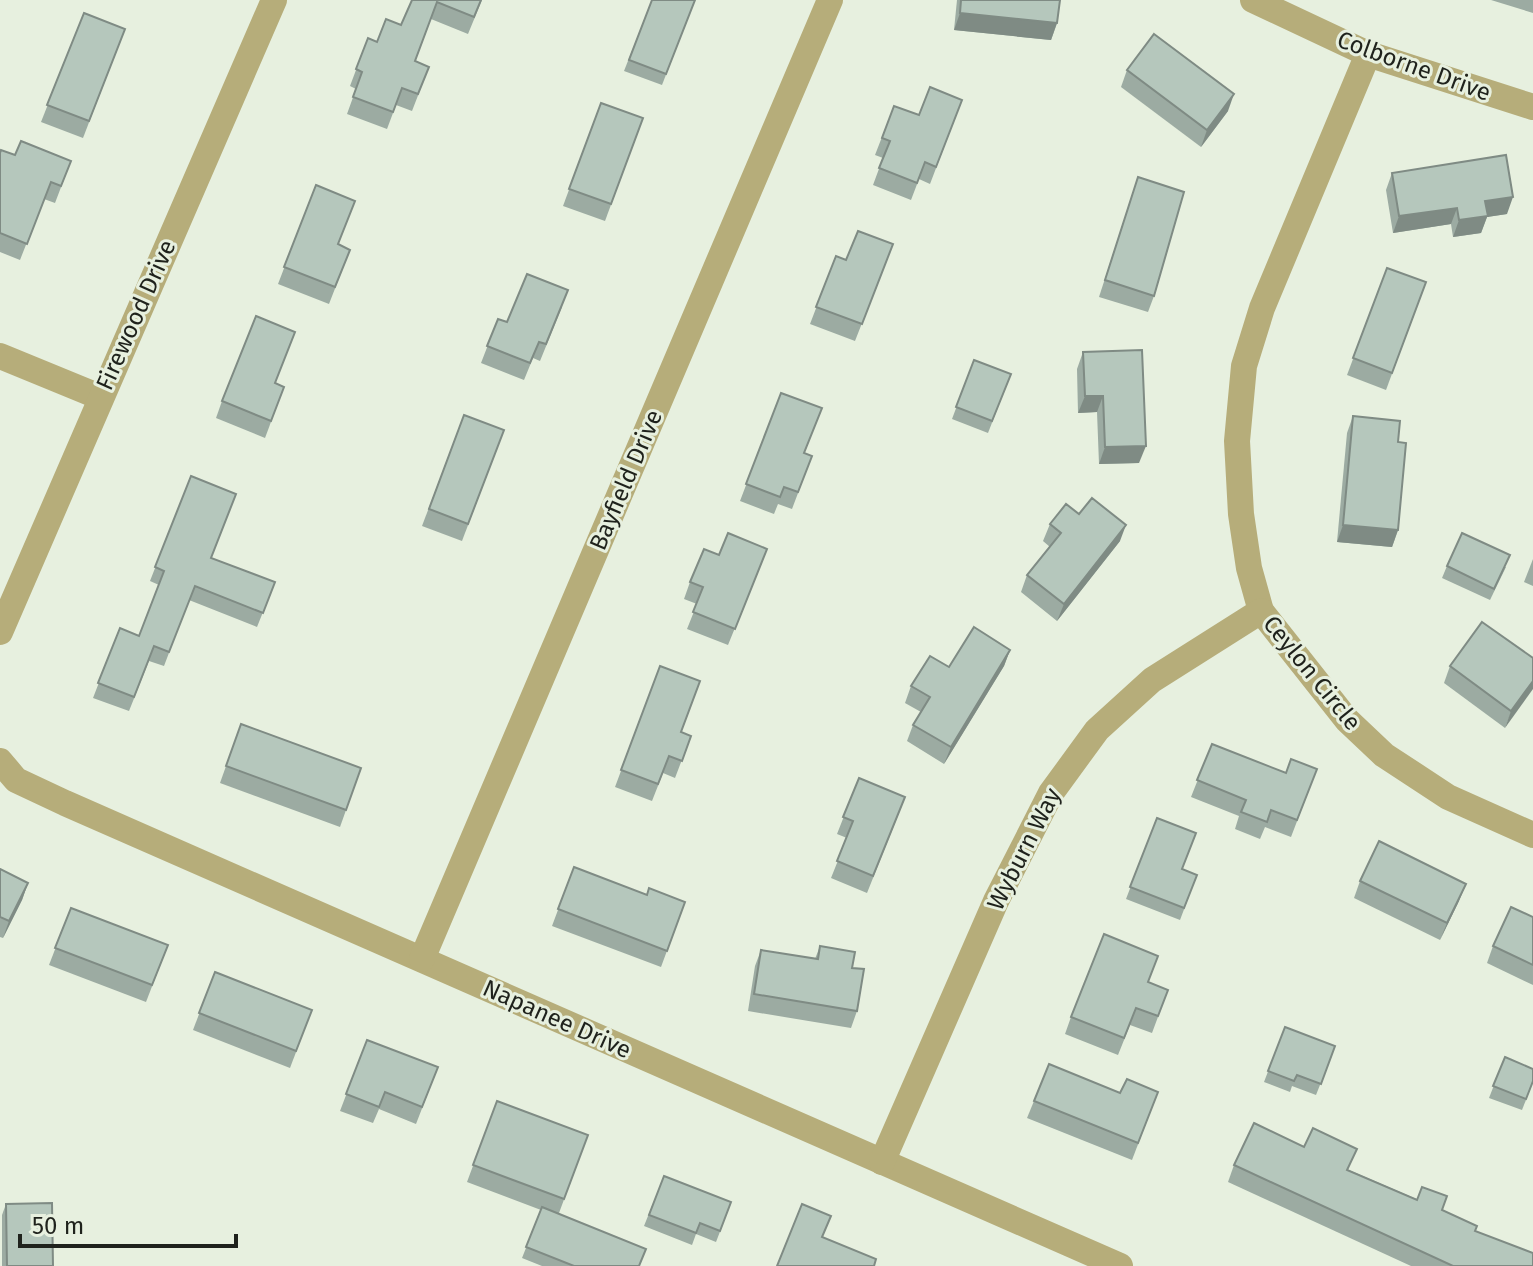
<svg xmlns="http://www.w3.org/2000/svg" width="1533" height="1266" font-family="'Fira Sans',sans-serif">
	<rect width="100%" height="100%" fill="#e7f0df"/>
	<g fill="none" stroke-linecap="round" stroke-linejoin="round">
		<g stroke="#b6ad7a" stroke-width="26">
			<path d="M1253,0L1368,54L1533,107"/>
			<path d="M1368,54L1262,308L1244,366L1237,441L1241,514L1249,568L1261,611L1347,720L1384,755L1448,797L1533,835"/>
			<path d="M0,356L100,397"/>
			<path d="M0,632L274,0"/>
			<path d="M0,761L16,780L65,803L1120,1266"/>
			<path d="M422,959L830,0"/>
			<path d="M882,1162L996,901L1051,793L1097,730L1152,680L1261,611"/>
		</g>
	</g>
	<g fill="#9caba2">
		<path d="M412,0H482L468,34L431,19L415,61L429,67L412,111L396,105L387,129L347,114L356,89L350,86L368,38L377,42L401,25Z"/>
		<path d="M652,0H695L662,85L624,71Z"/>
		<path d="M957,0H1060L1057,23L1051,40L954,30Z"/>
		<path d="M1491,0H1533V13Z"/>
		<path d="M84,13L125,29L83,138L41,122Z"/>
		<path d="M1127,70L1228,111L1201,147L1121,87Z"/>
		<path d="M962,100L930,184L919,179L911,200L873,185L883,158L875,155L894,106L919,115Z"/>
		<path d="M601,103L643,118L605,221L563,206Z"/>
		<path d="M0,153L15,155L71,161L55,203L44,199L20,260L0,252Z"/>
		<path d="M1392,173L1507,214L1487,217L1481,233L1453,237L1451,224L1393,233L1386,190Z"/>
		<path d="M1138,177L1154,296L1148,312L1099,297Z"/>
		<path d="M316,185L338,244L350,250L329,304L278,284Z"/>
		<path d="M893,244L855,341L810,324L836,256L846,260Z"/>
		<path d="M1387,268L1426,282L1386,390L1347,375Z"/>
		<path d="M562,307L540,361L533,358L524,380L481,363L498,319L507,322Z"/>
		<path d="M1083,352L1139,463L1099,464L1097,412L1078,413L1077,369Z"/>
		<path d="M974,360L1011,374L988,433L952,419Z"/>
		<path d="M275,383L284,387L265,438L216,418L222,401Z"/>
		<path d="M781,393L805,453L812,456L792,509L778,504L774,514L740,501Z"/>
		<path d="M464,415L504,430L462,541L422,526Z"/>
		<path d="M1353,416L1398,530L1392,547L1337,542L1347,433Z"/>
		<path d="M191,476L212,558L275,582L257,627L189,600L164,666L149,661L129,711L93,698L120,628L139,636L159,585L150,581Z"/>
		<path d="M1079,514L1120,541L1057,621L1021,592L1027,575L1050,547L1043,541L1050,524Z"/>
		<path d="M767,549L728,645L687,629L697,604L684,599L690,582L719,555Z"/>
		<path d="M1533,559V586L1524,582Z"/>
		<path d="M1447,566L1506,567L1490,600L1442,578Z"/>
		<path d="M1010,650L1004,666L944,764L907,741L913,725L921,712L905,703L911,686L949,667Z"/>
		<path d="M1533,658L1505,728L1444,683L1450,666Z"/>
		<path d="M660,666L681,732L691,736L675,778L663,773L652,801L615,787Z"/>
		<path d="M241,724L361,768L340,827L220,783Z"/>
		<path d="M1212,744L1286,773L1317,769L1291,837L1265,827L1260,839L1235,829L1239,816L1191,797Z"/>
		<path d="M859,778L899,813L867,893L831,878L847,838L837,834Z"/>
		<path d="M1157,818L1182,869L1197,875L1180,920L1126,899Z"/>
		<path d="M574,867L647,895L685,902L661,967L552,926Z"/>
		<path d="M0,869L28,883L22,900L3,938L0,937Z"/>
		<path d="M1360,881L1459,901L1440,940L1354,898Z"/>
		<path d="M71,908L168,945L146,1002L49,965Z"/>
		<path d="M1533,917V985L1487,963L1493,946Z"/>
		<path d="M820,946L852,968L857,1011L851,1028L748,1011L755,966L761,950L815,959Z"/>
		<path d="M215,972L312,1010L290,1068L193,1030Z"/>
		<path d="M1149,982L1168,990L1152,1033L1130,1025L1118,1055L1065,1034L1071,1017Z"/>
		<path d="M1285,1027L1335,1047L1316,1095L1292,1086L1290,1092L1264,1082Z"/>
		<path d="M367,1040L438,1067L416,1124L379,1109L373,1123L340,1111Z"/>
		<path d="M1505,1057L1533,1082L1522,1110L1489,1098Z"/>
		<path d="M1158,1092L1132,1160L1027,1118L1034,1101L1120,1093Z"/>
		<path d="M497,1101L588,1135L559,1213L639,1266H542L522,1258L541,1210L467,1182Z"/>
		<path d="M1234,1165L1349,1170L1442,1210L1533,1266H1411L1228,1182Z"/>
		<path d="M664,1176L731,1203L716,1242L696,1234L692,1245L644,1226Z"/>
		<path d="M6,1204L53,1266H2V1215Z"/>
	</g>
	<g fill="#7f8b84">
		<path d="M960,13L1057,23L1051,40L954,30Z"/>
		<path d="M1234,94L1228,111L1201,147L1207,130Z"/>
		<path d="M1513,197L1507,214L1487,217L1481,233L1453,237L1459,220L1485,201Z"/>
		<path d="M1457,208L1451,224L1393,233L1399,216Z"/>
		<path d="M1085,396H1103L1097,412L1078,413Z"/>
		<path d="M1146,446L1139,463L1099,464L1105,447Z"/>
		<path d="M1126,525L1120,541L1057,621L1064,604Z"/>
		<path d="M1343,525L1398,530L1392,547L1337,542Z"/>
		<path d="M1010,650L1004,666L944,764L951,747Z"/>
		<path d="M1533,681V689L1505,728L1511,711Z"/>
		<path d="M28,883L22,900L3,938L9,921Z"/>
		<path d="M1466,884L1459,901L1440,940L1447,923Z"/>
	</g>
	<g fill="#b5c7bc" stroke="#7f8b84" stroke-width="2">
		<path d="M412,0H481L474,17L437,2L415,61L429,67L418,94L402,88L393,112L353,97L362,72L356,69L368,38L377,42L386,19L401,25Z"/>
		<path d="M652,0H695L666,74L629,60Z"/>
		<path d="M961,0H1060L1057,23L960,13Z"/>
		<path d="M84,13L125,29L89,121L47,105Z"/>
		<path d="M1154,34L1234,94L1207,130L1127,70Z"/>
		<path d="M930,87L962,100L936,167L925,162L917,183L879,168L890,141L882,138L894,106L919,115Z"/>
		<path d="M601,103L643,118L611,204L569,189Z"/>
		<path d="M21,141L71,161L61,186L51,182L27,244L0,233V153L1,150L15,155Z"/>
		<path d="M1506,155L1513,197L1485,201L1488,216L1459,220L1457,208L1399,216L1392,173Z"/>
		<path d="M1138,177L1184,192L1154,296L1105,280Z"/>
		<path d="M316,185L355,201L338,244L350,250L335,287L284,267Z"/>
		<path d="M858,231L893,244L862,324L816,307L836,256L846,260Z"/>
		<path d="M1387,268L1426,282L1392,373L1353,358Z"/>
		<path d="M527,274L568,290L546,344L539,342L530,363L487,346L498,319L507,322Z"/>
		<path d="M256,316L295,332L275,383L284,387L271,421L222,401Z"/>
		<path d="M1142,350L1146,446L1105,447L1103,396H1085L1083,352Z"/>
		<path d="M974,360L1011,374L992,421L956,407Z"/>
		<path d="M781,393L822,408L804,453L812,456L798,492L784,487L780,497L746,484Z"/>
		<path d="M464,415L504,430L468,524L429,509Z"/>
		<path d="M1353,416L1400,421L1398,442L1406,443L1398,530L1343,525Z"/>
		<path d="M191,476L236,494L211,558L275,582L263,613L195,586L169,652L154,646L134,697L98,683L120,628L139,636L164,571L155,567Z"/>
		<path d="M1092,498L1126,525L1064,604L1027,575L1061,533L1050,524L1066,504L1079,514Z"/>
		<path d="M728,533L767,549L735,629L693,612L703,587L690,582L704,549L719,555Z"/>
		<path d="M1462,533L1510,555L1494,589L1447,566Z"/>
		<path d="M1482,622L1533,658V681L1511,711L1450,666Z"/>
		<path d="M974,627L1010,650L951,747L913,725L930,697L911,686L930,656L949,667Z"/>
		<path d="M660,666L700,681L681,732L691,736L682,761L669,756L658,784L621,770Z"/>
		<path d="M241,724L361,768L346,810L226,766Z"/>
		<path d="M1212,744L1286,773L1291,759L1317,769L1297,820L1271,810L1267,822L1241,812L1246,800L1197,780Z"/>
		<path d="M859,778L905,797L873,876L837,861L853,821L843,817Z"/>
		<path d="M1157,818L1196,833L1182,869L1197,875L1184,908L1130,887Z"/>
		<path d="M1379,841L1466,884L1447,923L1360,881Z"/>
		<path d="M574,867L647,895L649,888L685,902L667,951L558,909Z"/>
		<path d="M0,869L28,883L9,921L0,917Z"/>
		<path d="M1511,907L1533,917V965L1493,946Z"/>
		<path d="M71,908L168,945L152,985L55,948Z"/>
		<path d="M1104,934L1158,956L1148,982L1168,990L1158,1016L1136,1008L1124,1038L1071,1017Z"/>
		<path d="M820,946L855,952L852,968L864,969L857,1011L754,994L761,950L818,959Z"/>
		<path d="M215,972L312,1010L296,1051L199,1013Z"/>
		<path d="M1285,1027L1335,1046L1321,1084L1297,1075L1294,1081L1268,1071Z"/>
		<path d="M367,1040L438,1067L422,1107L385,1092L379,1107L346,1094Z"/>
		<path d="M1505,1057L1533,1069V1081L1526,1099L1493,1086Z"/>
		<path d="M1049,1064L1120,1093L1127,1079L1158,1092L1138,1143L1034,1101Z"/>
		<path d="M497,1101L588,1135L564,1199L473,1165Z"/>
		<path d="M1254,1123L1304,1147L1313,1128L1357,1149L1347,1170L1417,1200L1422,1187L1447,1196L1442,1210L1477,1226L1475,1231L1533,1253V1266H1453L1234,1165Z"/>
		<path d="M664,1176L731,1202L720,1231L700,1223L696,1233L649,1215Z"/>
		<path d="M52,1203L53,1266H7L6,1204Z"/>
		<path d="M802,1204L831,1216L822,1237L876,1259L874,1266H777Z"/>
		<path d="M542,1207L646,1249L639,1266H574L526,1247Z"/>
	</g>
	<g text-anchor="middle" stroke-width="6" stroke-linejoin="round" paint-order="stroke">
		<g font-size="24" fill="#1f221c" stroke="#e7f0df">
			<text transform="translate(1414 66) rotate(20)" y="8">Colborne Drive</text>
			<text transform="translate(136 315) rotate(-66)" y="8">Firewood Drive</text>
			<text transform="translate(626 480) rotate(-67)" y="8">Bayfield Drive</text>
			<text transform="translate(1312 673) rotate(51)" y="8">Ceylon Circle</text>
			<text transform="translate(1024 849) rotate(-63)" y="8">Wyburn Way</text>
			<text transform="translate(557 1019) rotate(24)" y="8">Napanee Drive</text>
		</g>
	</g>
	<path d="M20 1234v12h216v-12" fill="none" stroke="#1f221c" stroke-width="4"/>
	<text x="32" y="1234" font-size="24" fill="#1f221c" stroke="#e7f0df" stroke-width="6" paint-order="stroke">50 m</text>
</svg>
